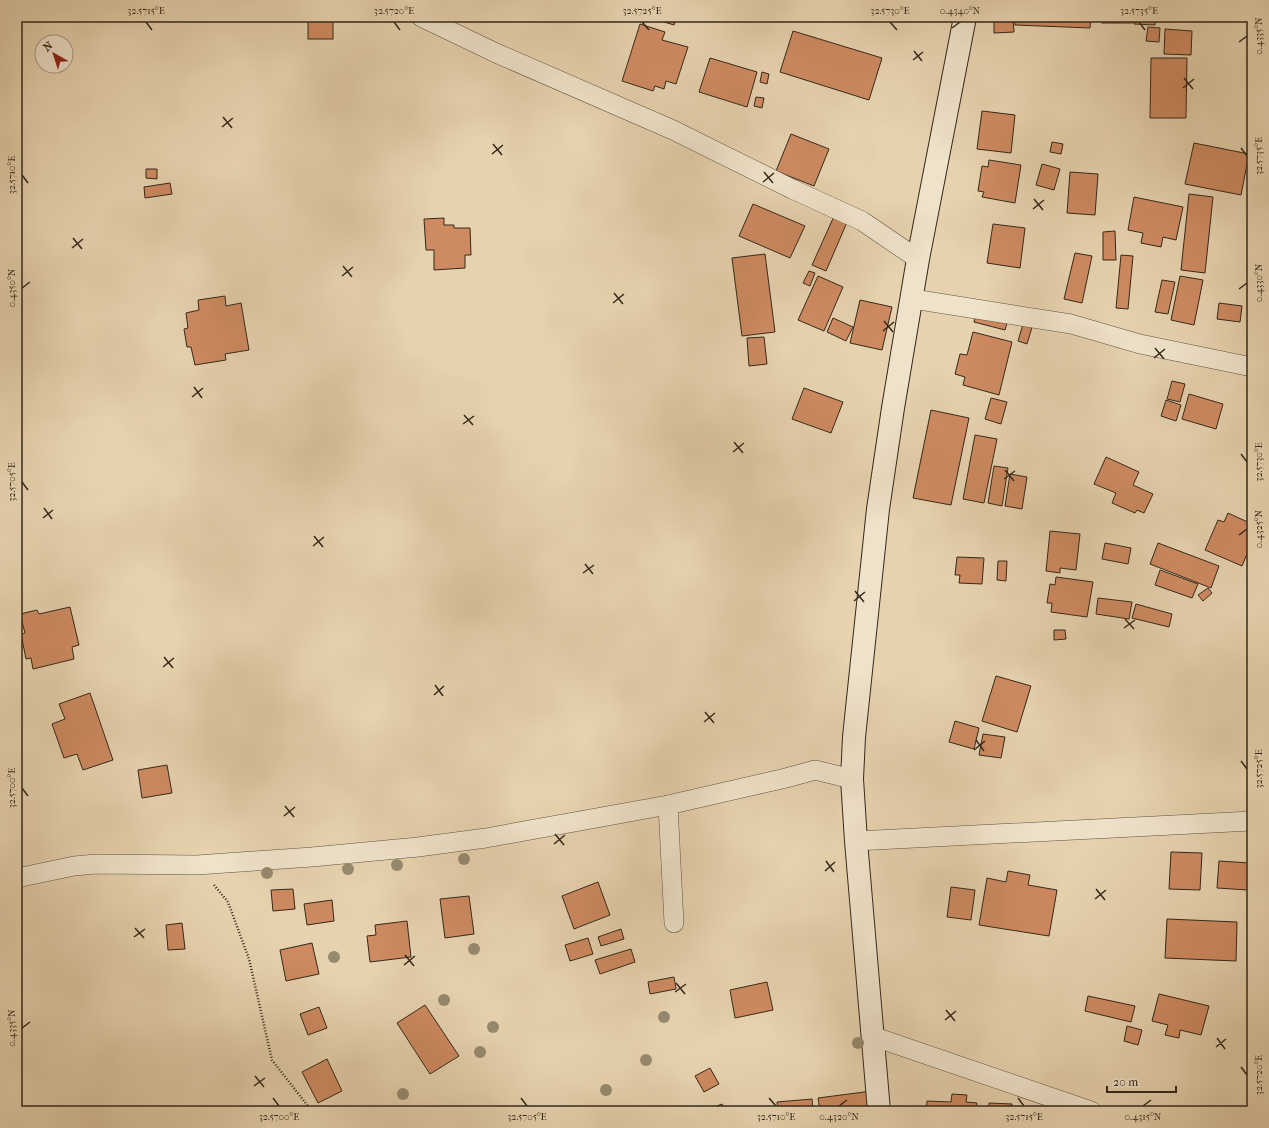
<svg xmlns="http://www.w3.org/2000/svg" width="1269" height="1128" font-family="'IM FELL French Canon',serif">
	<rect width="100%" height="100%" fill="#e6d2ae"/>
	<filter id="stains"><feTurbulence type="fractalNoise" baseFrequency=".005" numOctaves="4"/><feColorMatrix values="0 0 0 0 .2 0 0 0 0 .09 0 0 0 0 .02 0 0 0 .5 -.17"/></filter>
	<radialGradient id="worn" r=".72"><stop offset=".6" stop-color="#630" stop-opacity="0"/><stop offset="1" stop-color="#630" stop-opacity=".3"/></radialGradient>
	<g fill="#ce8a61" stroke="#34281c">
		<rect x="308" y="17" width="25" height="22"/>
		<path d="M648,17H677L674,25Z"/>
		<path d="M994,17H1013L1014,32L994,33Z"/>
		<path d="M1015,17H1091L1090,28L1015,25Z"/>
		<rect x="1102" y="17" width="30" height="6"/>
		<path d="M1134,17H1156L1155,25L1134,24Z"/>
		<path d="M640,24L665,32L662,40L688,47L676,84L666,81L664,89L655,86L653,91L622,81Z"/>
		<path d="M1148,27L1160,28L1159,42L1146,41Z"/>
		<path d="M1165,29L1192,31L1191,55L1164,54Z"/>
		<path d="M793,31L882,58L869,100L780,72Z"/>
		<path d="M710,58L757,72L747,107L699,92Z"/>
		<path d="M1151,58H1187L1186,118H1150Z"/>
		<path d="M762,72L769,74L767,84L760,82Z"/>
		<path d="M756,97L764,98L762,108L754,106Z"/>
		<path d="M982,111L1015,115L1011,153L977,149Z"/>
		<path d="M791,134L829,149L814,186L776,171Z"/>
		<path d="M1052,142L1063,144L1061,154L1050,152Z"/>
		<path d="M1194,143L1249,154L1241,195L1185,184Z"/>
		<path d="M989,160L1021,165L1015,203L982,197L984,192L978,191L982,166L988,167Z"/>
		<path d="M1042,164L1060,169L1054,190L1036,185Z"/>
		<path d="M146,169H157V179L146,178Z"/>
		<path d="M1070,172L1098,174L1095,215L1067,213Z"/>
		<path d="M170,183L172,194L145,198L144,187Z"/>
		<path d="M1189,194L1213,197L1205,273L1181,270Z"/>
		<path d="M1134,197L1183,207L1176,240L1163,237L1161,247L1141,243L1143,233L1128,230Z"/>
		<path d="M753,204L805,226L790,258L739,236Z"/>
		<path d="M835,214L848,220L826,271L812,265Z"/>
		<path d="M444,218V225H454V228H470L471,255H465V268L434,270V250H426L424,219Z"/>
		<path d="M993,224L1025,228L1020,268L987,263Z"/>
		<path d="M1115,231L1116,260H1103V232Z"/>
		<path d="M1075,253L1092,256L1082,303L1064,299Z"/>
		<path d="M765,254L775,332L742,336L732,258Z"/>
		<path d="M1121,255L1133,256L1128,309L1116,308Z"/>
		<path d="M809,271L815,273L810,286L803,283Z"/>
		<path d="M818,276L843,287L824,331L798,320Z"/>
		<path d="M1180,276L1203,280L1194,325L1171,320Z"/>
		<path d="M1162,280L1175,282L1168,314L1155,312Z"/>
		<path d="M225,296L226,306L241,303L249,350L225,354L226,360L195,365L191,347H187L184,329L188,328L186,313L199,310L198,300Z"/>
		<path d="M860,300L892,307L882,350L850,343Z"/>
		<path d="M1219,303L1242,306L1240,322L1217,319Z"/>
		<path d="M977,311L1008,320L1005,330L974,322Z"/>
		<path d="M833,318L853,327L846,341L827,332Z"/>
		<path d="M1024,321L1033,324L1027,344L1018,341Z"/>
		<path d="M973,332L1012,342L999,395L963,385L965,377L955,374L960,354L967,355Z"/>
		<path d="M764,337L767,364L749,366L747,338Z"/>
		<path d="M1172,381L1185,384L1180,402L1167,399Z"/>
		<path d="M804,388L843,402L831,433L792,419Z"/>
		<path d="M1189,394L1223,404L1216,429L1182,419Z"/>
		<path d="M991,398L1007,402L1001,424L985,419Z"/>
		<path d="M1166,400L1181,405L1176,421L1161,416Z"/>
		<path d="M931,410L969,418L951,505L913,498Z"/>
		<path d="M975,435L997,439L984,503L963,499Z"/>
		<path d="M1106,457L1139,472L1133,485L1153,494L1144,513L1137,510L1135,513L1112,503L1116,493L1094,484Z"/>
		<path d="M1252,458V468L1247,465Z"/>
		<path d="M994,466L1008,468L1002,506L988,503Z"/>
		<path d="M1010,474L1027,477L1022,509L1005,506Z"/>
		<path d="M1228,513L1252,524V542L1242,566L1205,550L1218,520L1224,522Z"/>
		<path d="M1050,531L1080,534L1076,570L1060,568V573L1046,571Z"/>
		<path d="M1105,543L1131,548L1128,564L1102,559Z"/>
		<path d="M1158,543L1219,566L1211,588L1150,564Z"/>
		<path d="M957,557L984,558L982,584L959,583L960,575H955Z"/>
		<path d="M998,561H1007L1006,581L997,580Z"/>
		<path d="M1160,570L1198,584L1192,598L1155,585Z"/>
		<path d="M1056,577L1093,582L1087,617L1051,612L1052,603H1047L1050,584L1055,585Z"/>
		<path d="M1208,588L1212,593L1203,601L1198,595Z"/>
		<path d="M1098,598L1132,602L1129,619L1096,614Z"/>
		<path d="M1136,604L1172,614L1169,627L1132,618Z"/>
		<path d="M70,607L79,645L72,647L74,659L33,669L31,658L26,659L21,634L25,633L20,614L37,610L39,614Z"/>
		<path d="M1054,630H1065L1066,639L1054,640Z"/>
		<path d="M996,676L1031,686L1017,732L982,721Z"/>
		<path d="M90,693L113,760L83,770L77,754L64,758L52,724L65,719L59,704Z"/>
		<path d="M955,721L979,728L974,749L949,742Z"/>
		<path d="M983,734L1005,737L1001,758L979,755Z"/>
		<path d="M167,765L172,793L142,798L138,770Z"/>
		<path d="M1171,852L1202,853L1200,890L1169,889Z"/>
		<path d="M1219,861L1250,863L1248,890L1217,888Z"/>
		<path d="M1008,871L1030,875L1028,885L1057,890L1049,936L979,925L987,878L1006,882Z"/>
		<path d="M598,882L610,915L574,929L562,896Z"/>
		<path d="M951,887L975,890L971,920L947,917Z"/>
		<path d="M293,889L295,909L273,911L271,890Z"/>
		<path d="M469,896L474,934L445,938L440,899Z"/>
		<path d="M332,900L334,921L307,925L304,904Z"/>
		<path d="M1167,919L1237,922L1236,961L1165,958Z"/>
		<path d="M407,921L411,957L370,962L367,936L376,935L375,925Z"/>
		<path d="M182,923L185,949L168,950L166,925Z"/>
		<path d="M621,929L624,939L601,946L598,937Z"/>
		<path d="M588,938L593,954L570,961L565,945Z"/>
		<path d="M312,943L319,974L286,981L280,950Z"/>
		<path d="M631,949L635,962L600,974L595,960Z"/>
		<path d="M674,977L676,989L650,994L648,982Z"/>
		<path d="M767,982L773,1010L735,1018L730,990Z"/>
		<path d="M1159,994L1209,1006L1201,1035L1180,1030L1179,1038L1165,1035L1168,1025L1152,1021Z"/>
		<path d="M1088,996L1135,1006L1131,1022L1085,1011Z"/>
		<path d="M425,1005L459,1056L430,1074L397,1023Z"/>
		<path d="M319,1007L327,1028L308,1035L300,1014Z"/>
		<path d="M1127,1026L1142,1030L1138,1045L1124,1041Z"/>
		<path d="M327,1059L342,1091L318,1103L302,1072Z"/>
		<path d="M710,1068L719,1084L704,1092L695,1076Z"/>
		<path d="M872,1091L874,1111H820L818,1098Z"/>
		<path d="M952,1094L967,1095L966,1102L977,1103L976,1111H926L927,1101L951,1102Z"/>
		<path d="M812,1099L813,1111H778L777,1102Z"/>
		<path d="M989,1103L1012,1104L1011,1111H1020H988Z"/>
		<path d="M722,1104L725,1111H704Z"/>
	</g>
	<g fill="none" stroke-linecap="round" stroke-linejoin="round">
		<defs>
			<g id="street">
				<path d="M421,17L496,53L673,130L792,189L862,221L918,259"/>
				<path d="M913,299L1071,324L1140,344L1252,367"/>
				<path d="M668,805L674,923"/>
				<path d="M856,841L1252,821"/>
				<path d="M17,878L74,866L96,864L197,865L312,857L418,847L486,838L668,805L786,778L815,770L852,779"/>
				<path d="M872,1036L1091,1111"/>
			</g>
			<path id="secondary" d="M879,1111L856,841L852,779L854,737L878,509L893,408L918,259L965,17"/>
		</defs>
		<use href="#street" stroke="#605240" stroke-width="20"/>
		<use href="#secondary" stroke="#34281c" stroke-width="24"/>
		<path stroke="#34281c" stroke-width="2.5" stroke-dasharray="1 2" stroke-linecap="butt" d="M214,885L228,902L249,959L272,1060L311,1110L315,1111"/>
		<use href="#street" stroke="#efe2ca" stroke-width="19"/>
		<use href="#secondary" stroke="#efe2ca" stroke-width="22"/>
	</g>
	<g fill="#96896d">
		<circle cx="464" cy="859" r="6"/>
		<circle cx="397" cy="865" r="6"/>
		<circle cx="348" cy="869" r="6"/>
		<circle cx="267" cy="873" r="6"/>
		<circle cx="474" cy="949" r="6"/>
		<circle cx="334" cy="957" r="6"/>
		<circle cx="444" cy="1000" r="6"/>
		<circle cx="664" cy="1017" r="6"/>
		<circle cx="493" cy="1027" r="6"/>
		<circle cx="858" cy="1043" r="6"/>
		<circle cx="480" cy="1052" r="6"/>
		<circle cx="646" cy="1060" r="6"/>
		<circle cx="606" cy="1090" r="6"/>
		<circle cx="403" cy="1094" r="6"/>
	</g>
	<path fill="none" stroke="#34281c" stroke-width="1.5" d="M146,22L152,30M394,22L400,30M642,22L649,30M890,22L897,30M1139,22L1145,30M952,28L960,22M1239,42L1247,36M914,51L922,61M913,60L923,52M1184,78L1193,89M1183,88L1194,79M223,117L232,128M222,127L233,118M493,144L502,155M1241,148L1247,156M492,154L503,145M764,172L773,183M22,175L28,183M763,182L774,173M1034,199L1043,210M1033,209L1044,200M73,238L82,249M72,248L83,239M343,266L352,277M342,276L353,267M22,288L30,282M1239,289L1247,283M614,293L623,304M613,303L624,294M884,321L893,332M883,331L894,322M1155,348L1164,359M1154,358L1165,349M194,387L202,398M192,397L203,388M464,415L473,425M463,424L474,416M734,442L743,453M733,452L744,443M1241,454L1247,462M1005,470L1014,481M1004,479L1015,471M22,482L28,490M44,508L52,519M43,518L53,510M1239,535L1247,529M314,536L323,547M313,546L324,537M585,564L593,574M583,573L594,565M855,591L864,602M854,601L865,592M1125,619L1134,629M1124,628L1135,620M164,657L173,668M163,667L174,658M435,685L443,696M434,695L444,686M705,712L714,723M704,722L715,713M976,740L984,751M974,750L985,741M1241,761L1247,769M22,788L28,796M285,806L294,817M284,816L295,807M555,834L564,845M554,844L565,835M826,861L834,872M825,871L835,862M1096,889L1105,900M1095,899L1106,890M135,928L144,938M134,937L145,929M405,955L414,966M404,965L415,956M676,983L685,994M675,992L686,984M946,1010L955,1021M945,1020L956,1011M22,1028L30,1022M1217,1038L1225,1049M1216,1047L1226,1039M1241,1067L1247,1075M255,1076L264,1087M254,1086L265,1078M273,1098L279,1106M521,1098L527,1106M769,1098L776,1106M1018,1098L1024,1106M839,1106L847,1100M1143,1106L1151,1100"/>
	<rect width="1269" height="1128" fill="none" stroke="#e6d2ae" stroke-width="44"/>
	<g transform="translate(54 54) rotate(321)"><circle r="19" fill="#efe2ca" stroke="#a49884"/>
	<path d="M0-3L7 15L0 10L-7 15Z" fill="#8f2418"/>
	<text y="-6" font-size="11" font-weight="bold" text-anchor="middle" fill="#34281c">N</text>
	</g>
	<path d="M1107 1086v6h69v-6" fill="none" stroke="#34281c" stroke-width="2"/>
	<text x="1113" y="1086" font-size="12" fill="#34281c" stroke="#efe2ca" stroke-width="3" paint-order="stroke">20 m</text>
	<rect x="22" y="22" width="1225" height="1084" fill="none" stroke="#34281c" stroke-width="1.5"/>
	<g font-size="10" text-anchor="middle" fill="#34281c">
		<text x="146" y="14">32.5715°E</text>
		<text x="394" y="14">32.5720°E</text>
		<text x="642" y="14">32.5725°E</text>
		<text x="890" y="14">32.5730°E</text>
		<text x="960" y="14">0.4340°N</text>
		<text x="1139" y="14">32.5735°E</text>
		<text transform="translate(1258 36) rotate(-90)" y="4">0.4335°N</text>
		<text transform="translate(1258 156) rotate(-90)" y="4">32.5735°E</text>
		<text transform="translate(11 175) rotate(-90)" y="4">32.5710°E</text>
		<text transform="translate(1258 283) rotate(-90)" y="4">0.4330°N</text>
		<text transform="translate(11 288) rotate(-90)" y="4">0.4350°N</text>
		<text transform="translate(1258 462) rotate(-90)" y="4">32.5730°E</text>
		<text transform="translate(11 482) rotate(-90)" y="4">32.5705°E</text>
		<text transform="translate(1258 529) rotate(-90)" y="4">0.4325°N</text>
		<text transform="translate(1258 769) rotate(-90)" y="4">32.5725°E</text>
		<text transform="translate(11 788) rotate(-90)" y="4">32.5700°E</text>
		<text transform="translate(11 1028) rotate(-90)" y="4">0.4335°N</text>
		<text transform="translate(1258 1075) rotate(-90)" y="4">32.5720°E</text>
		<text x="279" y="1120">32.5700°E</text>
		<text x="527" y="1120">32.5705°E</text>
		<text x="776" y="1120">32.5710°E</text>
		<text x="839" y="1120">0.4320°N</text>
		<text x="1024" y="1120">32.5715°E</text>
		<text x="1143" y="1120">0.4315°N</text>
	</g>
	<rect width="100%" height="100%" filter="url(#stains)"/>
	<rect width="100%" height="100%" fill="url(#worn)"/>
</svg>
